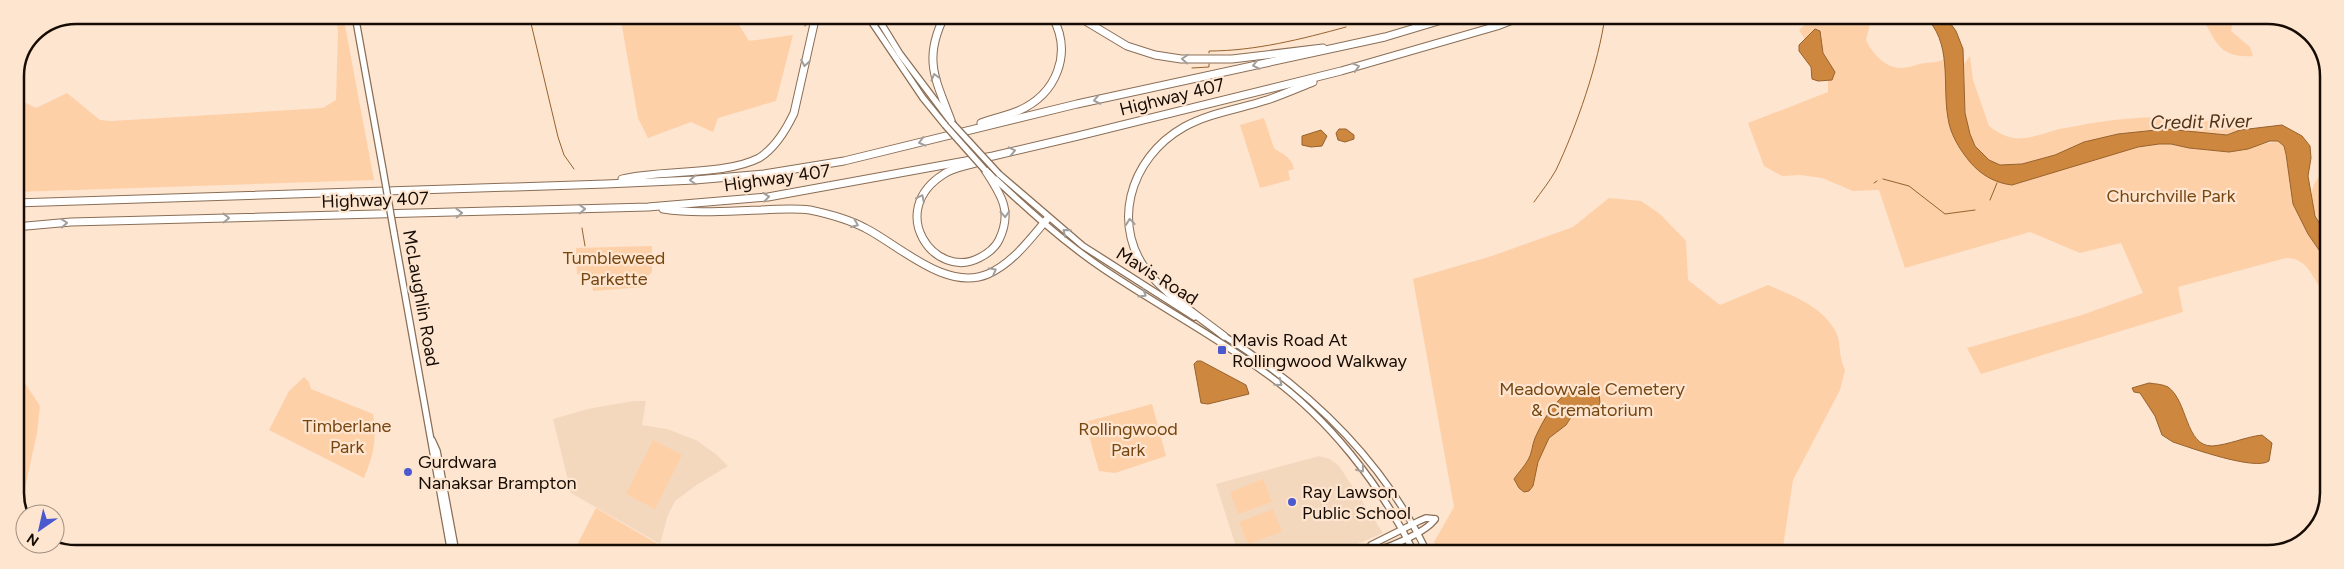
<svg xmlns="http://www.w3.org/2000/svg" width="2344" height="569" font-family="Figtree,sans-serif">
	<rect width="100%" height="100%" fill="#fee5d0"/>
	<g fill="#f4d8be">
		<path d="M633,401H646L642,425L667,429L696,440L717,455L728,466L695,486L675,501L668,515L660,544L571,493L553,419L588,409Z"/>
		<path d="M1319,456L1330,459L1339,466L1383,533L1336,553H1238L1216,484Z"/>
	</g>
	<g fill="#fdd0a8">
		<path d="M336,15H343L374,180L15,192V93L18,99L36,108L67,93L100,120L112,121L323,108L336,100L338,32Z"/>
		<path d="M620,15H733L749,41L793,35L776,101L718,118L713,132L691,122L648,138L638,118Z"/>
		<path d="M1839,16H1872L1866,40C1872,53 1886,69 1902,68C1909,68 1917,64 1925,63C1932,62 1937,63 1944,59L1948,119L1952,129L2012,185L2138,147L2159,144H2177L2189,148L2229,152L2278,141L2284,146L2289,175L2308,234L2328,263V296C2325,292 2321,289 2318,284C2309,270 2304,258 2286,258L2178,287L2183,312L1981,374L1967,348L2082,315L2143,293L2121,243L2080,253L2030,232L1905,268L1879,190L1853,191L1822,178L1800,175L1782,176L1764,166L1748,123L1828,92V75L1799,30L1808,22Z"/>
		<path d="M2201,16H2234L2231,31L2250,47L2253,56C2218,58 2217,42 2201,16Z"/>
		<path d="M1970,56L1973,80L1989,126C1999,134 2011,140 2024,138C2038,137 2051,130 2065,128C2120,117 2187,109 2240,130L2227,135L2166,129L2118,134L2084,142L2055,155L2022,164L2000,165L1989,160L1975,146L1970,134L1965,113L1964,64Z"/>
		<path d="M1264,118L1274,148C1282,154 1292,157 1294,169L1288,171L1290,180L1260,188L1240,125Z"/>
		<path d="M2329,168L2328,237C2313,213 2300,188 2329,168Z"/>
		<path d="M1609,198L1641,201L1660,214L1686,241L1688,280L1720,305L1768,285C1793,296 1822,306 1836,332C1841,341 1838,356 1845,370L1840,390L1793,480L1782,554H1438L1434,542L1454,507L1413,279L1492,256L1573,227Z"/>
		<path d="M652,246V272L646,278L644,287L593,291C592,280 587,277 577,274L576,248Z"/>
		<path d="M15,368L40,406L37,433L20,511L15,501Z"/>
		<path d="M304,377L309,382L311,389L373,414C377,441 374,453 364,478L269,430L289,391Z"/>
		<path d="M1152,404L1166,456L1115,473L1099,471L1085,422Z"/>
		<path d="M653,440L682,455L655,509L626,494Z"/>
		<path d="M1263,479L1272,502L1238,514L1230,492Z"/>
		<path d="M596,508L673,553H573Z"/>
		<path d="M1273,509L1282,532L1248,544L1239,522Z"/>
	</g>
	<g fill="#ce873f" stroke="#97622d">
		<path d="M1924,16H1945L1956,31L1963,49L1965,113L1970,134L1975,146L1989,160L2000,165L2022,164L2055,155L2084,142L2118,134L2166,129L2227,135L2240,130L2282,125L2302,136L2310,146L2311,158L2308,176L2315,216L2328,237V263L2308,234L2293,204L2286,154L2284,146L2278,141H2270L2248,149L2229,152L2189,148L2171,144H2159L2138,147L2012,185C1995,183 1981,175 1970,162C1960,150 1950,134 1948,118C1942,85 1953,41 1924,16Z"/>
		<path d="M1815,29L1820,31L1823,53L1835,72L1832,80L1818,81L1812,79L1811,67L1799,51V45Z"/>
		<path d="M1339,129H1346L1354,135V139L1345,142L1338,140L1336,133Z"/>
		<path d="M1321,130L1327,136L1322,146L1311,147L1302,145V136Z"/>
		<path d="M1197,361H1201L1246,385L1249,394L1208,404L1201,403L1194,364Z"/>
		<path d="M2149,383C2155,384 2162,384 2168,387C2188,401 2185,446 2212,446C2228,445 2245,437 2262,435L2272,443L2269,461C2255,471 2191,448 2173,442L2162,435L2155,416L2140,393L2134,392L2132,388Z"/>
		<path d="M1590,384L1599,391L1600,404L1596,411L1586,413L1577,408L1566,425L1549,438L1538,462L1533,486L1529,491L1524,492L1519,488L1514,479C1518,473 1524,467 1528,460C1532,454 1532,445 1535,438C1546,414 1561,388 1590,384Z"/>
	</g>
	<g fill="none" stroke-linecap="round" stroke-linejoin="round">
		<g stroke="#97622d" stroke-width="1">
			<path d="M529,15L558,137L564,155L574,169"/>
			<path d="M1365,23L1404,16"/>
			<path d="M805,26L809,15"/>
			<path d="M1209,53V51C1255,51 1302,39 1346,27"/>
			<path d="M1192,68L1209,67V64"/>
			<path d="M1883,179L1909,186L1945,214L1975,210"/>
			<path d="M1874,183L1877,181"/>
			<path d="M1990,200L1997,183"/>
			<path d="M1534,202C1541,192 1550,181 1556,170C1576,128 1599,62 1605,16"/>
			<path d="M582,228L585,246"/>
		</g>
		<defs>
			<g id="secondary">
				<path d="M355,15L383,170"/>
				<path d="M867,15L923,98L945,125"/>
				<path d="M876,15L900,54L949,119"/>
				<path d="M989,173C1025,207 1061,240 1102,268C1155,304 1212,334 1264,372C1328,417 1380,484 1415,554"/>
				<path d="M999,174L1083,246L1194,317"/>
				<path d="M394,233L451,553"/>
				<path d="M1221,334C1309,389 1383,459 1428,554"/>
				<path d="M432,440L437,451L456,553"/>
				<path d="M2321,516L2327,507"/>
				<path d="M1366,553C1382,551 1426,533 1435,519"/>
				<path d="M1367,553L1371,545L1419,521L1426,518L1435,519"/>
			</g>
			<g id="highway">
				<path d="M945,15C922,60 936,80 952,123"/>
				<path d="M1077,16L1127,46L1155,55L1181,59H1232L1323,48"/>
				<path d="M981,123C993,118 1006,116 1018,111C1057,94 1073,53 1052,16"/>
				<path d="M976,163C966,166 953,168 944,174C885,211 935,281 979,258C987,254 995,248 999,240C1013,211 1001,195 985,170"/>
				<path d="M622,179C661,169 724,176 759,158C775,148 786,130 794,113L816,15"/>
				<path d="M15,203L606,184L695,180L764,174L844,161L1077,104L1385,37L1455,16"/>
				<path d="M663,209C696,214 728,211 761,210C777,209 795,208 810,210C829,214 848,219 865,228C899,245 946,292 988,274C1013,263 1031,238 1048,218"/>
				<path d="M15,227L71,222L648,207L768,197L993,156L1078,136L1341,71L1497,26L1523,16"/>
				<path d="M1224,336C1201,318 1173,300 1153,278C1108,229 1129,158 1184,127C1209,113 1239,109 1267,100C1282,95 1298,88 1313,82"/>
			</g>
		</defs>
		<use href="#secondary" stroke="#8a6e56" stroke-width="8"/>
		<use href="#highway" stroke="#8a6e56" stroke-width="9"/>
		<use href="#secondary" stroke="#fff" stroke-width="5.5"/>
		<use href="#highway" stroke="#fff" stroke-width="7"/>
		<defs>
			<g id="secondary-bridge">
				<path d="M952,123L999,174"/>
				<path d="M945,125L985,170"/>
				<path d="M383,170L394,233"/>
			</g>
		</defs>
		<use href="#secondary-bridge" stroke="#8a6e56" stroke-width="8" stroke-linecap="butt"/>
		<use href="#secondary-bridge" stroke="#fff" stroke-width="5.5"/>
	</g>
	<defs><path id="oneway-chevron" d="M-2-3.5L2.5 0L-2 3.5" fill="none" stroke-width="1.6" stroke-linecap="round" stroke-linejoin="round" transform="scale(1.25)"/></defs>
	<g stroke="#a29e9b">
		<use href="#oneway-chevron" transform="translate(1185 59) rotate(-176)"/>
		<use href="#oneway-chevron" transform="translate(805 63) rotate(100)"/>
		<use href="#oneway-chevron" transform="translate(1256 65) rotate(168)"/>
		<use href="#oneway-chevron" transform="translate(1356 67) rotate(-15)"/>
		<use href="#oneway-chevron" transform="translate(935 77) rotate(-106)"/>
		<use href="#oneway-chevron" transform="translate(1097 100) rotate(168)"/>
		<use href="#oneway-chevron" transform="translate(922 142) rotate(166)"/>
		<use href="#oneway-chevron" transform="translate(1012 151) rotate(-13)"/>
		<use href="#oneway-chevron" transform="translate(693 180) rotate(176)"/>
		<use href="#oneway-chevron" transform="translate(766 197) rotate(-7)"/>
		<use href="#oneway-chevron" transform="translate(921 198) rotate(-64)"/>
		<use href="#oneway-chevron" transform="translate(582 209) rotate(-2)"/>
		<use href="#oneway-chevron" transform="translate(459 213) rotate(-2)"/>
		<use href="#oneway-chevron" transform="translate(1005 214) rotate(87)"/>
		<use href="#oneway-chevron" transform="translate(226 218) rotate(-1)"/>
		<use href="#oneway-chevron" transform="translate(1130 222) rotate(-96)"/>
		<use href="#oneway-chevron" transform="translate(64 223) rotate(-5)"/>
		<use href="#oneway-chevron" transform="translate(855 224) rotate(23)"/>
		<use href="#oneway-chevron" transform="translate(1066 232) rotate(-141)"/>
		<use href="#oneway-chevron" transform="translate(993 271) rotate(-29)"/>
		<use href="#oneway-chevron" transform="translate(1143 294) rotate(32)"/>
		<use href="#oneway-chevron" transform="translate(1279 383) rotate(39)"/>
		<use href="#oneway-chevron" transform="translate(1361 469) rotate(52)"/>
	</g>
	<g fill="#4b59ce" stroke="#fee5d0" stroke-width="2">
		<rect x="1217" y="345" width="10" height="10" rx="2.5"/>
		<circle cx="408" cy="472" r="5"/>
		<circle cx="1292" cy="502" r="5"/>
	</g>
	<g text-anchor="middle" stroke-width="4.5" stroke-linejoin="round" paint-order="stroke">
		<g font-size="18" fill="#160c04" stroke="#fee5d0">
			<text transform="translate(1172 97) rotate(-14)" y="6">Highway 407</text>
			<text transform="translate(777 178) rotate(-8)" y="6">Highway 407</text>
			<text transform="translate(375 200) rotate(-2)" y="6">Highway 407</text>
			<text transform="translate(1157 276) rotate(32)" y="6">Mavis Road</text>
			<text transform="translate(421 298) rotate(80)" y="6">McLaughlin Road</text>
		</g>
		<g font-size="18" fill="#764610" stroke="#fee5d0">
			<text x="2171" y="202">Churchville Park</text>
			<text x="614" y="264">Tumbleweed<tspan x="614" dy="21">Parkette</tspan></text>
			<text x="1592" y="395">Meadowvale Cemetery<tspan x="1592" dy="21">&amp; Crematorium</tspan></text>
			<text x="347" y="432">Timberlane<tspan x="347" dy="21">Park</tspan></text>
			<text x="1128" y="435">Rollingwood<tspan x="1128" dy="21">Park</tspan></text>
		</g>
		<g font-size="18" fill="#160c04" stroke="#fee5d0" text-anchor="start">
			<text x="1232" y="346">Mavis Road At<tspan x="1232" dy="21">Rollingwood Walkway</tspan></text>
			<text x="418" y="468">Gurdwara<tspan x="418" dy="21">Nanaksar Brampton</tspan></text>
			<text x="1302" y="498">Ray Lawson<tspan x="1302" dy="21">Public School</tspan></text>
		</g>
		<g font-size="19" font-style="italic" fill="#503214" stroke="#fee5d0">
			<text transform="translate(2201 121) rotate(-1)" y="7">Credit River</text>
		</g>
	</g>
	<path d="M0 0H2344V569H0ZM76 24H2268A52 52 0 0 1 2320 76V493A52 52 0 0 1 2268 545H76A52 52 0 0 1 24 493V76A52 52 0 0 1 76 24Z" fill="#fee5d0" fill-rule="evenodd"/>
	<path fill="none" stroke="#160c04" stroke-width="2.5" d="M76 24H2268A52 52 0 0 1 2320 76V493A52 52 0 0 1 2268 545H76A52 52 0 0 1 24 493V76A52 52 0 0 1 76 24Z"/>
	<g transform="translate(40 529) rotate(214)"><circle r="24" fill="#fee5d0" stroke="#a18e7e"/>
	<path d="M0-4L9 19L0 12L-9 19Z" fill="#4b59ce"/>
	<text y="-8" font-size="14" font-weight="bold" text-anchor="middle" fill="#160c04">N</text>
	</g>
</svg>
